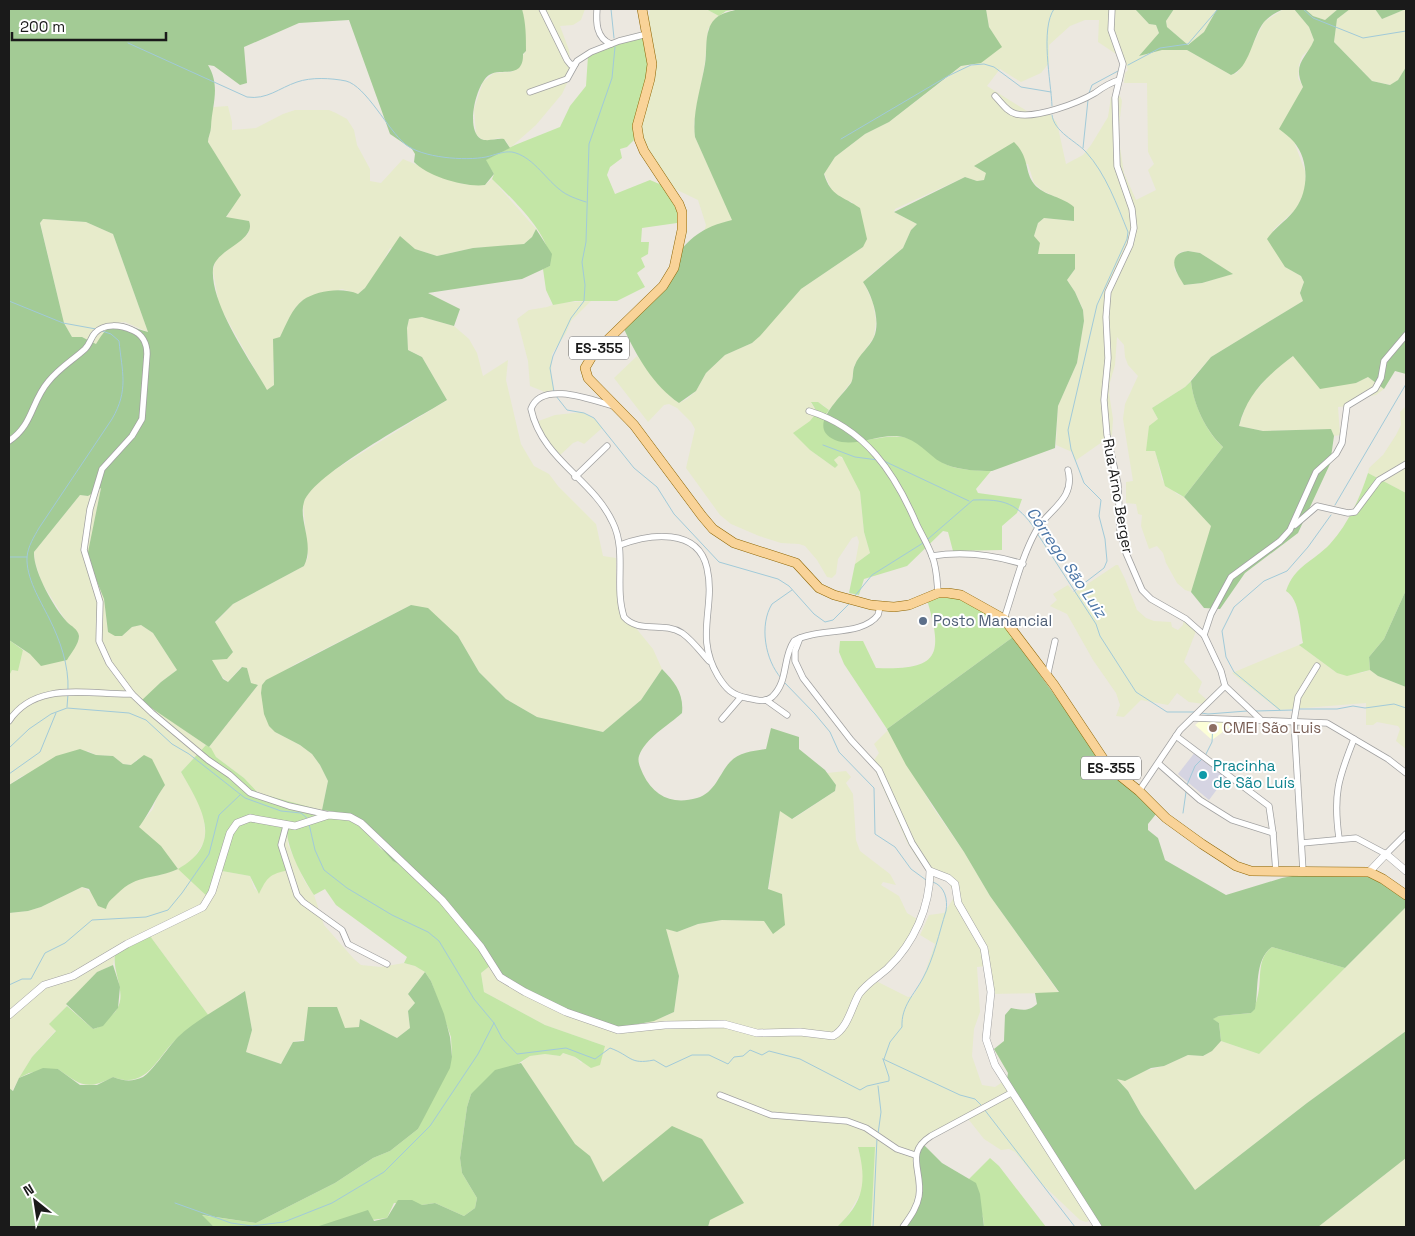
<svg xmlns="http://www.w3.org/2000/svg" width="1415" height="1236" font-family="'Space Grotesk',sans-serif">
	<rect width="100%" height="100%" fill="#ece8e0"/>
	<path fill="#fcfed7" d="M1231,717L1235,723L1212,740L1195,725L1201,720Z"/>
	<g fill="#e7ebcb" fill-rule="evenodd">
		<path d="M522,9H585L581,20L573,25L560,26L569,50L571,68L570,77L562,94L536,125L510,148L506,141L499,138L486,141L480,138L476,134L474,109L483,82L494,73L512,72L526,51Z"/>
		<path d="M650,9H706L719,16L708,29L705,62L694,124L695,137L733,221L718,224L704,232L706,225L698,200L673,188L643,141L641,130L647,25Z"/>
		<path d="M986,9H1135L1149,24L1156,25L1159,33L1140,56L1162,50H1187L1231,75L1237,73L1243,64L1264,22L1284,9H1294L1309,27L1314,40L1310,49L1302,56L1299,65L1298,78L1303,87L1299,95L1294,142L1305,171L1306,188L1296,209L1273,230L1285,267L1301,276L1304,282L1300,293L1303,301L1211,357L1185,387L1152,408L1158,419L1155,450L1162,480L1177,494L1184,497L1212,526L1191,592L1185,590L1177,583L1166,563L1163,553L1157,546L1149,549L1141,526L1142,515L1138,514L1136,504L1126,503V482L1133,481L1123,419L1125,404L1138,376L1128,365L1125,357L1124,345L1117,337L1115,365L1110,382L1109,393L1113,419L1112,435L1075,461L1072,452L1056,445L1058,406L1077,363L1084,321L1083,309L1075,292L1067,280L1075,269V254H1038L1034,236L1038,223L1044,218L1074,221L1066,202L1043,191L1034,183L1028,164L975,166L987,173L984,180L977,181L965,177L895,209L894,212L917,224L911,230L903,248L869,276L865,285L873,303L876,321L874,337L854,366L852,381L829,410L823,405L811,403L817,412L810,450L835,468L838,465L834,460L839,456L845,461L860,492L864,532L870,553L855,564L859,542L857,536L852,538L838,559L836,574L832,578L827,577L817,560L805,546L799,544L781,543L759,536L731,524L720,515L686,468L695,429L691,422L677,408L669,404L664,405L648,422L614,378L637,356L670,396L679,403L687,399L696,391L706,373L725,355L752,343L801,289L863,247L852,202L841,199L832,191L824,173L827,169L835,157L865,134L889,122L962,66H972L1001,47L989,27ZM1085,20H1099L1098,42L1125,60L1128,70L1125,73L1124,83H1147L1148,152L1154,164L1148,170L1156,190L1136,200L1124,173L1118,134L1122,101L1120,96L1111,97L1108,117L1091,145L1083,155L1066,164L1057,123L1050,114L1027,111L987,86L1000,69L1021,82L1041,73L1049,63V45L1070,26ZM1188,251L1200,253L1232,274L1202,283L1185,285L1174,269L1180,252Z"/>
		<path d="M1174,9H1217L1204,32L1188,45L1167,27L1166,21Z"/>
		<path d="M1305,9H1338L1325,20L1313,16Z"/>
		<path d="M1350,9H1375L1382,19L1406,9V67L1398,80L1391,85L1372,81L1334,42L1337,19Z"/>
		<path d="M228,106L232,122V130L256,128L283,114L295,110H329L336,113L347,119L354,130L357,145L370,169V181L381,183L403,159L462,184L485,185L492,179L536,229L532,237L524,244L513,246L473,248L437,256L415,249L390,248L381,266L365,288L358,294L342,289L303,300L295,308L280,337L273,363L274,385L267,391L219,305L213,271L216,259L248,234L250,226L249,221L226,218L240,195L208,142L211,128V110L214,107Z"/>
		<path d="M43,219L86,222L113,234L148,332L125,322L115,323L96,344L82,337H72L64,323L40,222Z"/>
		<path d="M591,301L571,321L566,333L552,354L551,373L554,390L545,392L530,386L528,361L517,319L529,310L547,307L558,303Z"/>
		<path d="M422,317L454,326L469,339L477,353L483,376L508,360L506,380L521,444L534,466L549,474L558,486L596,524L603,556L616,558V588L622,611L653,649L662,669L641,700L603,732L572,726L537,717L506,699L479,672L458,636L411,605L297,663L262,685L275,732L300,745L312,754L320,765L328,781L322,810L272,799L252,789L244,778L216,757L209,747L258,685L251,684L247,668L241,667L228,682L219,674L211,660L233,652L215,623L233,604L304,566L308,557L303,504L307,494L325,476L447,400L422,357L408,350L407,328L409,319Z"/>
		<path d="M1293,356L1356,383L1368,377L1384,389L1376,395L1361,398L1350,406L1338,407L1340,435L1334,436L1330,429L1263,431L1239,426L1248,400L1272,372Z"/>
		<path d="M1406,406V493L1368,473L1369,468L1383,455L1396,435L1401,425L1400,412Z"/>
		<path d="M582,412L596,420L602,428L584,444L578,441L573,443L557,458L546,447L533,423L555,415Z"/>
		<path d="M101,487L87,557L104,599L108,632L122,636L132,627L141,625L153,633L177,670L161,682L142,701L206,745L181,772L203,810L205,833L204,842L192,861L178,869L214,893L222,871L250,876L254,888L259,893L267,878L272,874L288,870L281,843L287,833L288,845L305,882L314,895L324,925L354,959L361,965L381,967L404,963L415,966L425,972L408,994L415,1003L408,1011L410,1028L397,1038L360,1019L359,1027L293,1042L281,1064L246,1052L252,1029L244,991L209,1016L150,936L115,954L113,965L97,972L66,1005L67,1006L50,1023L56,1030L32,1057L12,1091L9,1088V913L28,911L41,907L82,887L108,902L123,887L140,878L160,875L178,869L138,827L153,809L157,797L165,785L137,759L132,765L123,764L113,756L96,755L88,751L20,777L9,785V676L12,670L18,671L23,650L30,654L72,650L78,642L79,635L66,621L42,583L35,562L34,552L80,495L88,496Z"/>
		<path d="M1116,565H1118L1125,579L1137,610L1146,618L1154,621L1171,622L1172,627L1178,630L1183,625L1184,616L1198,626L1184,662L1202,682L1198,692L1207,700L1204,704L1189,702L1177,693L1168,705L1141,700L1124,717L1116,716L1120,705L1116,693L1093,660L1067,614L1050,606L1057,600L1053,594L1068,585L1074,593Z"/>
		<path d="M1299,645L1337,673H1361L1370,670L1378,676L1406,687V749L1396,741L1400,729L1398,726L1377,722L1373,725H1366V703L1279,710L1232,673Z"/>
		<path d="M888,730L932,806L964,852L990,896L1059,993L988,994L985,966L977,967L980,1012L974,1029L972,1056L982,1085L995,1087L1007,1079L1091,1220L1086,1222L1080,1220L1042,1184L1015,1152L1009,1149L1001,1150L984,1139L965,1115L921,1142L915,1204L900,1227H871L874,1147L858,1148L864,1170L862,1191L846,1218L837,1227H708L710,1220L603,1183L590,1156L575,1145L521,1063L530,1056L545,1054L559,1056L562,1053L575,1057L581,1063L605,1046L545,1025L484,992L481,973L491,965L639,1025L666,1016L674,1012L679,976L665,928L677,932L698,924L722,920L764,921L780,810L793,819L835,791L836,785L827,773L846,771L851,777L846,783L853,794L856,840L860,851L890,874L896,885L883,882L881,885L899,896L907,913L917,919L907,946L872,979L908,997L913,996L923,978L935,944L920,935L929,915L944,913L955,896L946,876L928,868L919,861L907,842L872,763L879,753L874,744Z"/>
		<path d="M1406,907V1031L1307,1103L1195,1190L1141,1114L1128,1091L1116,1078L1164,1066L1188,1055L1204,1056L1221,1041L1259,1054Z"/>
		<path d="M1406,1158V1227H1318Z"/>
	</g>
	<g fill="#c3e6a6">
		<path d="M706,9H739L726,11L719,16Z"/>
		<path d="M643,37L648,69L635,139L627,147L620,149L622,158L610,167L607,175L615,194L650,180L664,186L679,215L677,223L642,228L641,242H649L648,254L641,258L645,267L637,273L645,287L617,301H575L553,305L546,290L543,269L550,266C553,236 512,199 492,179L494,174L485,160L515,145L560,127L570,106L586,86L588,56L611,45Z"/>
		<path d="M1191,381C1193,403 1206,432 1223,447L1184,497L1165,486L1155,451H1146L1149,426L1158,419L1152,408L1185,387Z"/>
		<path d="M811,402H818L829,410L824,417L826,433C848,452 876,433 903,437C920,440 931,457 945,464C957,470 978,471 991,471L976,489L978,493L1022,499L1017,513L1002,526V550L953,551L948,532L943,531L907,566L864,579L859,595L849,593L855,564L870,553L864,532L860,492L842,457L839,456L834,460L838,465L835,468L810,450L793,433L810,421L817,412Z"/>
		<path d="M1368,473L1406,493V590L1384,639L1369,657L1370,670L1347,676L1337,673L1299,645L1303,643C1300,628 1300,599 1286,591C1295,565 1313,562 1330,544C1348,524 1360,498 1368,473Z"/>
		<path d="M956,595L999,620L1013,637L887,729L844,664L839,652L840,641H863L876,668C944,671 942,652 926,596Z"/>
		<path d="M9,640L23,650L18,671L12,670L9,676Z"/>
		<path d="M206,745L211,748L216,757L244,778L258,793L328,812L350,814L381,849L416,873L436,891L491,965L481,973L484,992L545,1025L605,1046L600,1065L591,1068L575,1057L563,1053L560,1056L545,1054L530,1056L471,1094L467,1107L460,1158L462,1173L477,1198L475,1208L464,1216L435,1203L422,1205L394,1203L387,1218L316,1227H214L200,1215L256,1223L335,1183L373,1158L390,1151L418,1129L452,1057L451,1037L431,981L425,972L415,966L404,963L407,957L336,905L325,889L314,895C303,878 289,853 287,833L281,843L288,870C269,875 268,876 259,894L250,876L222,871L210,899L178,869C225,843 201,807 181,772Z"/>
		<path d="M150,936L209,1016C199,1022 188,1028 180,1036C157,1054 149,1091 113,1077C87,1091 80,1085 58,1069L29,1073L19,1078L32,1057L56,1031L49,1024L67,1006L93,1029C101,1027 102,1025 108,1018C111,1015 115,1013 117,1009C127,993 112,972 115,954Z"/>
		<path d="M1272,947L1345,968L1259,1054L1221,1041L1219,1023L1212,1019L1219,1016L1251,1013C1253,1009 1256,1004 1257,999C1263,980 1255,960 1272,947Z"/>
		<path d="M858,1147H875L871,1227H837C864,1202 867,1182 858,1147Z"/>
		<path d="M990,1158L999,1166L1046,1227H984L983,1217L968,1180Z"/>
	</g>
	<g fill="#a3cb95" fill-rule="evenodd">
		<path d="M9,9H522C526,23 526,37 526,51L523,54C523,59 523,63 519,68C510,75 499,69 489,75C476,84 465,130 481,139C488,142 496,138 504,139L510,148L486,160L494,174L485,185C466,188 427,176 414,162L415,154L412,149L390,134L349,20L299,23L244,47L247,83L240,85L214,66L208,65C221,87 212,104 211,127C211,132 208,137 208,142L241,195L226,217L249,221C257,241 215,249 213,269C210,304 250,360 267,390L274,385L273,339L280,337C286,325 292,308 303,300C317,290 343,287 358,294L365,288L400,236L415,249L437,256L473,248L524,244L532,237L536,229L552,254L550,266L522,279L428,293L460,309L454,326L422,317L409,319L407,328L408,350L422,357L447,400C418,418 313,474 304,502C298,520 315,544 304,566L233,604L215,622L233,652L227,659L212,660L223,679L228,682L242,667L247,668L251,683L258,685L209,747L141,701L161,682L177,670L153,633L141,625L132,627L122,636H115L108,632L104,599L87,557L101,488L88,496L80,495L34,552C33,571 54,608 67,622C71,626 78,629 79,636C79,644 71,653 67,660L41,666L30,654L9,640ZM43,219L86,222L113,234L148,332C119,324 116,312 96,344L82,337H72L64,323L40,223Z"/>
		<path d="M740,9H986L989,27L1002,47L981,63L961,66L889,122L865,134L835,157L824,174C831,197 843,196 860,208L867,239L863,247L801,289L760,336L752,343L725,355L706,373L696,391L679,403C654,386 637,357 624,329C630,323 638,317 643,310C677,271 671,234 732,220L695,137C692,113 701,88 705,64C707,53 705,39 709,29C714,14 727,12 740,9Z"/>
		<path d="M1135,9H1174L1166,21L1167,27L1188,45L1204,32L1217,9H1284C1277,12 1269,16 1264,22C1252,37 1250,68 1231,75L1187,50H1162L1139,56L1159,33L1156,25L1149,24Z"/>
		<path d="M1290,9H1305L1313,16L1325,20L1338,9H1350L1337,19L1334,42L1372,81L1390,85L1398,80L1406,67V374L1395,371L1384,389L1368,377L1356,383L1320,389L1293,356C1267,376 1247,394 1239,426L1263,431L1331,429L1334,436L1330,464L1298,533L1245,573L1220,609L1204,608L1191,592L1211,526L1184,497L1223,447C1206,431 1193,404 1191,381L1211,357L1303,301L1300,293L1304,282L1301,276L1285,267L1267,239C1275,227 1288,220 1296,208C1309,189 1309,160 1294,142C1290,137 1284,133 1279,129L1303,87C1292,63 1306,59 1314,40L1309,27L1294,9Z"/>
		<path d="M1375,9H1406L1382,19Z"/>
		<path d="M1014,142C1030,158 1024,171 1034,184C1044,196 1064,197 1074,207V221L1044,218L1038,223L1034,236L1040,243L1038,254H1075V269L1067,280L1075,292L1083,310L1084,321L1077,363L1058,406L1055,448L992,471C978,471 960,470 947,465C932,460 922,443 906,438C884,430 857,449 835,440C805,427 841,398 851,383C854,378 852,370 855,365C859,354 870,347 874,337C881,321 872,295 863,282L903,248L911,230L917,224L894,212L965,177L977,181L984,180L986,173L974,166Z"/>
		<path d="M1188,251L1200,253L1233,274L1202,283L1184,285C1176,273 1165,254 1188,251Z"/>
		<path d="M1406,590V687L1378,676L1370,670L1369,657L1384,639Z"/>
		<path d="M411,605L428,608L458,636L479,672L506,699L537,717L603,732L641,700L662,669C675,682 684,694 682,713C669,725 645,738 639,756C637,762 641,769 643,774C654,797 673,805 697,798C715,793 719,774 730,762C739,752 754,751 766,749L771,728L799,737V749L825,770L836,785L835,791L792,819L780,811L768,889L782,894L785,925L773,934L764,921L722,920L698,924L677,932L666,929L679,976L674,1012L654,1021L618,1028L524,994L499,975L488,954L416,873L393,861L350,814L322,810L328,781L320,765L312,754L300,745L275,732L269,726L264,714L261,693L262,685L266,680Z"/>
		<path d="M1013,637L1102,761L1134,786L1156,814L1148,824V830L1158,838L1165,860L1226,895L1282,878L1313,872H1355L1380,878L1406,898V907L1345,968L1272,947C1254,960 1259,989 1255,1009L1251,1013L1219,1016L1213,1019L1219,1023L1221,1041L1212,1051L1203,1056L1188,1055L1164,1066L1151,1068L1125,1081L1117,1079L1128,1091L1141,1114L1195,1190L1307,1103L1406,1031V1158L1318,1227H1095L1007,1079L1008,1073L994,1049L1004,1041L1005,1015L1011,1008C1022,1010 1028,1012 1037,1004L1035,993L1059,992L990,896L964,852L906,765L887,729Z"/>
		<path d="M80,749L96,755L113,756L123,764L131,765L144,755L152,759L165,785C155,799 150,812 139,827L161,846L178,869C155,880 138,873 117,894C111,900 108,901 106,909L98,906L89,889L82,887L41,907L28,911L9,913V785L56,756Z"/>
		<path d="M113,965L120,987L118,1008L103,1026L93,1029L66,1004L97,972Z"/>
		<path d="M425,972L431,981L444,1014L450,1037L452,1057L450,1068L418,1129L390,1151L373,1158L335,1183L256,1223L202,1215L214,1227H9V1088L13,1091L19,1078L43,1068L58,1069L80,1085H97L113,1077C124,1081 132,1082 143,1077C152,1072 168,1047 178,1037C197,1019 223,1006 245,991L252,1030L246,1052L281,1064L293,1042L304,1041L308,1007H337L345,1028L359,1027L360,1019L397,1038L410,1028L408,1011L415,1003L408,994Z"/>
		<path d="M521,1063L575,1144L590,1156L603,1182L672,1126L702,1139L744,1203L710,1220L708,1227H316L368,1210L374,1221L387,1218L398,1200H412L422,1205L435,1203L464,1216L475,1208L477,1198L462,1173L460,1158L467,1107L471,1094L495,1070Z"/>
		<path d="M921,1142L942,1163L976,1183L980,1194L984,1227H901C907,1216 916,1206 918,1192C921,1173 914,1163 921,1142Z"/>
	</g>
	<path fill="#d5d4e2" d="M1196,751L1227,776L1209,800L1178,774Z"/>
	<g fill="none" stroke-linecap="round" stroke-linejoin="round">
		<g stroke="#a1cad9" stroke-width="1">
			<path d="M611,9L614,38"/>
			<path d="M1303,9L1313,18L1363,38L1406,31"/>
			<path d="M128,43L247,97C267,100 279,88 297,82C311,77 331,78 346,81C366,86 388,130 405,144C422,158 465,161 486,157C495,155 503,151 512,152C532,156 544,177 559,189C567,196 577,199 586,202"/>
			<path d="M1128,65L1160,48L1188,44L1218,9"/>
			<path d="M1089,93L1092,85L1118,71"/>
			<path d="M1052,106C1051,81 1040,29 1054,9"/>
			<path d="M1052,115C1054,132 1076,141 1086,152C1106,174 1117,205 1128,232L1127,239L1097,305L1068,430L1071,449L1084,483L1101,500L1099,516L1105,539L1107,561L1104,568L1074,591"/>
			<path d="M841,139L948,76L971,65L984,64L994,67L1021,87L1051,92"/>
			<path d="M1083,148L1088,100"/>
			<path d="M9,301L63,323L96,329"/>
			<path d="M554,392L550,368L553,356L571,318L584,301L585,285L582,262L586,242L589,144L612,78L615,47"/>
			<path d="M556,396L567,410L584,413L594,418L634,468L657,487L674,514L719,562L778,579L789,586L814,614L825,622L833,620L849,604"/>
			<path d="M823,445L855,457L878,460"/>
			<path d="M884,461L969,501"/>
			<path d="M1335,505L1406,384"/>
			<path d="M1037,533L1096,624L1100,636L1136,692L1167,712H1195"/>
			<path d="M928,539L973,500C1005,499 1017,503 1035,529"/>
			<path d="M9,557H27"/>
			<path d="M854,597L872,575L923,543"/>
			<path d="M781,678C765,660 759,625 772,604L792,590"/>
			<path d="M783,681L815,714L830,732L839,752L874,788L875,834L895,847L911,869L926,880"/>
			<path d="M68,690C69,665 60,640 49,618C40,600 26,578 27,557C28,546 34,537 39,528L112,419C129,390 122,372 119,341L111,334L102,331"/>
			<path d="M67,707L68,694"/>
			<path d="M1298,709H1337L1353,706L1365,708L1394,704L1406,708"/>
			<path d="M1280,710L1234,672L1226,657L1222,631L1234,607L1264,581L1287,571L1308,547L1331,515"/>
			<path d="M1256,711L1294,710"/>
			<path d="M1201,713L1208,714L1247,711"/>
			<path d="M9,748L29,729L51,714L67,708L129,713L146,720L172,744L189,754L245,798L281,811L301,813L307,818"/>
			<path d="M1205,756L1212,742L1213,722"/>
			<path d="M9,774L40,752L56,713"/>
			<path d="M1187,785L1195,766L1202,759"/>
			<path d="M1183,813L1186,792"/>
			<path d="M309,824L315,850L324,870L347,888L392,915L428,932L439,941L474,999L494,1023L502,1038L517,1054L566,1048L595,1059L610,1048C632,1056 629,1065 654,1060L666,1067L692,1055H709L728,1064L734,1057L743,1056L750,1050L762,1055L769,1051L800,1059L860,1090L867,1086L889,1081V1077L883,1059"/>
			<path d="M9,985L22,979H31L45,953L65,943L92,920L146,917L168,910L182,893L209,854L219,815L240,795"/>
			<path d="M883,1059L960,1095L975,1099L982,1106"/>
			<path d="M884,1059L890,1042L902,1027C901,1006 914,995 923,978C934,958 939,933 946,911C948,900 945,886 933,882"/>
			<path d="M878,1086L881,1112L878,1134"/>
			<path d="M984,1109L1075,1227"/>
			<path d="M175,1203L231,1223L252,1226L284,1222L332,1203L384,1172L430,1126L478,1054L494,1023"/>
			<path d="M873,1227L877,1138"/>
		</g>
		<defs>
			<g id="minor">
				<path d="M542,9L567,60L571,65L575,64"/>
				<path d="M597,9C596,22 596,38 611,44"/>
				<path d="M1112,9L1111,30L1123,64L1115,98L1117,166L1132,209L1134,228L1130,245L1108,292L1106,317L1108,358L1104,400L1107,435L1118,484L1120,530L1126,553L1142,590L1151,599L1186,619L1204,635L1221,671L1225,686L1180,730L1139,791"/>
				<path d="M530,92L567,79L577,61L591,52L619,41L647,34"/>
				<path d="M995,96C1001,102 1007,112 1016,114C1036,119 1078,103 1095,93C1103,87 1109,83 1119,80"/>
				<path d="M613,406C592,400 541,380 531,409C542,460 593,479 613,523C627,552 614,586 624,617C639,634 663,621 682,633C692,640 701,652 709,661"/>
				<path d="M809,411C865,428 895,473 917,525C922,535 928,545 932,556C937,568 937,581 938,593"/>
				<path d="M9,441C33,425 31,402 48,382C59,368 73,360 85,349C90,344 91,337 95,333C104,323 121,325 132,330C142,334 147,343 147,354L142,419L132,436L102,469L90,509L84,550L100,602L99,641L109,663L132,694"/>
				<path d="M575,477L607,446"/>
				<path d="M1295,525L1317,506L1348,513L1355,512L1379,480L1406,464"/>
				<path d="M620,545C649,534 698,527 707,568C716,607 694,636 718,676C726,689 732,695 747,698C756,700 765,703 772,697C789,681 782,658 794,641C818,627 862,637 878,615L880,607"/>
				<path d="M932,556C963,551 994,555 1023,564"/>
				<path d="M1004,619C1014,590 1021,558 1036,531C1047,510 1076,500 1068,470"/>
				<path d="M1204,635L1211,614L1231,577L1280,541L1290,530L1316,472L1336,454L1342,443L1347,406L1375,389L1381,378L1384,361L1406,335"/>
				<path d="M800,638L795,651V661L803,678L851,740L879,770L912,843L930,871"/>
				<path d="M1047,677L1055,641"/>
				<path d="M1225,686L1260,719"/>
				<path d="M766,700L787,715"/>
				<path d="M1193,718L1327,723L1388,759L1406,773"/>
				<path d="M722,719L741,697"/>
				<path d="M9,721C36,680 89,695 132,694L152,713L208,760L230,775L250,793L289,806L329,815"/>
				<path d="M1176,736L1269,806L1273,833L1276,872"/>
				<path d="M1159,764L1200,800L1232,820L1273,833"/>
				<path d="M286,826L281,845L297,895L303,902L342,930L348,944L387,964"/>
				<path d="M1339,838C1333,795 1338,779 1354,739"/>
				<path d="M1302,843L1356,838L1386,854L1406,834"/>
				<path d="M1303,871L1294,721L1298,697L1317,666"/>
				<path d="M720,1095L771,1115L847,1121L866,1128L897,1149L915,1155"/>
				<path d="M903,1227C910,1217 917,1208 919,1196C923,1171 904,1153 931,1136L1011,1093"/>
			</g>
			<g id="tertiary">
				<path d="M1369,872L1386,854L1406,871"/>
				<path d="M9,1015L44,985L73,976L127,944L203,907L212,892L230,833L237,823L250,818L295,826L329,815L350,817L361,823L442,900L481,947L500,977L525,992L566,1012L618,1030L665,1025L724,1024L757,1033L800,1032L833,1036C848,1028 851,1008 859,994C867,983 878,977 888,968C914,943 930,907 930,871L948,878L955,884L958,903L984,948L991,992L986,1039L995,1065L1098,1227"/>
			</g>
			<path id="primary" d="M642,9L652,64L650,79L637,126L639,139L644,151L679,204L682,212V230L674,268L663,286L594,353L585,368L588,378L634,425L702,516L713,529L734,543L796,563L819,588L834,595L871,605L894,607L909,605L938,593H948L961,595L1004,619L1054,685L1108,766L1139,791L1166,818L1202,844L1236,866L1251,871L1369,872L1383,879L1406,895"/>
		</defs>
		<use href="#minor" stroke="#a1a1a1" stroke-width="7"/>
		<use href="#tertiary" stroke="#a1a1a1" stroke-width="8"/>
		<use href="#primary" stroke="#8d6504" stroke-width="10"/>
		<use href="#minor" stroke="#fff" stroke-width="5.5"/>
		<use href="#tertiary" stroke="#fff" stroke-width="7"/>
		<use href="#primary" stroke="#f9d398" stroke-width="9"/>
	</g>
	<circle fill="#5c6f8a" stroke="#fff" stroke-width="2" cx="923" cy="621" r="5"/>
	<circle fill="#8d6e63" stroke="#fff" stroke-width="2" cx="1213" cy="728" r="5"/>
	<circle fill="#0f9aa8" stroke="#fff" stroke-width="2" cx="1203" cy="775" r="5"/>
	<g text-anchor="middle" stroke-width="4" stroke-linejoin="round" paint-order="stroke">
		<g fill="#fff" stroke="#5f5f5f" stroke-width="1">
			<rect x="569" y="336.5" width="60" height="23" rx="4"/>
			<rect x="1081" y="756.5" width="60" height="23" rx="4"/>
		</g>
		<g font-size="14" font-weight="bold" fill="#1a1a1a">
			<text x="599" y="353">ES-355</text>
			<text x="1111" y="773">ES-355</text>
		</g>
		<g font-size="15" fill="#1a1a1a" stroke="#fff">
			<text transform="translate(1118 496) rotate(80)" y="5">Rua Arno Berger</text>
		</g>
		<g font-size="15" fill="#4e5e75" stroke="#fff" text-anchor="start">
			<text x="933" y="626">Posto Manancial</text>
		</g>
		<g font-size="15" fill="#785e54" stroke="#fff" text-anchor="start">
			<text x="1223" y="733">CMEI São Luis</text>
		</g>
		<g font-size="15" fill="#0d838f" stroke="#fff" text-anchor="start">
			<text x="1213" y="771">Pracinha<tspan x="1213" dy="17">de São Luís</tspan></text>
		</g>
		<g font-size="16" font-style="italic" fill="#4b75a6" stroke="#fff">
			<text transform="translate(1067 562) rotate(56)" y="6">Córrego São Luiz</text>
		</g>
	</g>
	<rect width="1415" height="1236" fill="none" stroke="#1a1a1a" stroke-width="20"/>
	<g transform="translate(35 1201) rotate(330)" stroke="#ffffff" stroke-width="4" paint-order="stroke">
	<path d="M0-4L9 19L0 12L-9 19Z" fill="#1a1a1a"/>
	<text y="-8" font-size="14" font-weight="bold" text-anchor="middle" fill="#1a1a1a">N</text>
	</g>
	<path d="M12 32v8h154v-8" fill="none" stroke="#1a1a1a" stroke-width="2.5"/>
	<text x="20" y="32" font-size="15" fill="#1a1a1a" stroke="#ffffff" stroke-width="4" paint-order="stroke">200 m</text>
</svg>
